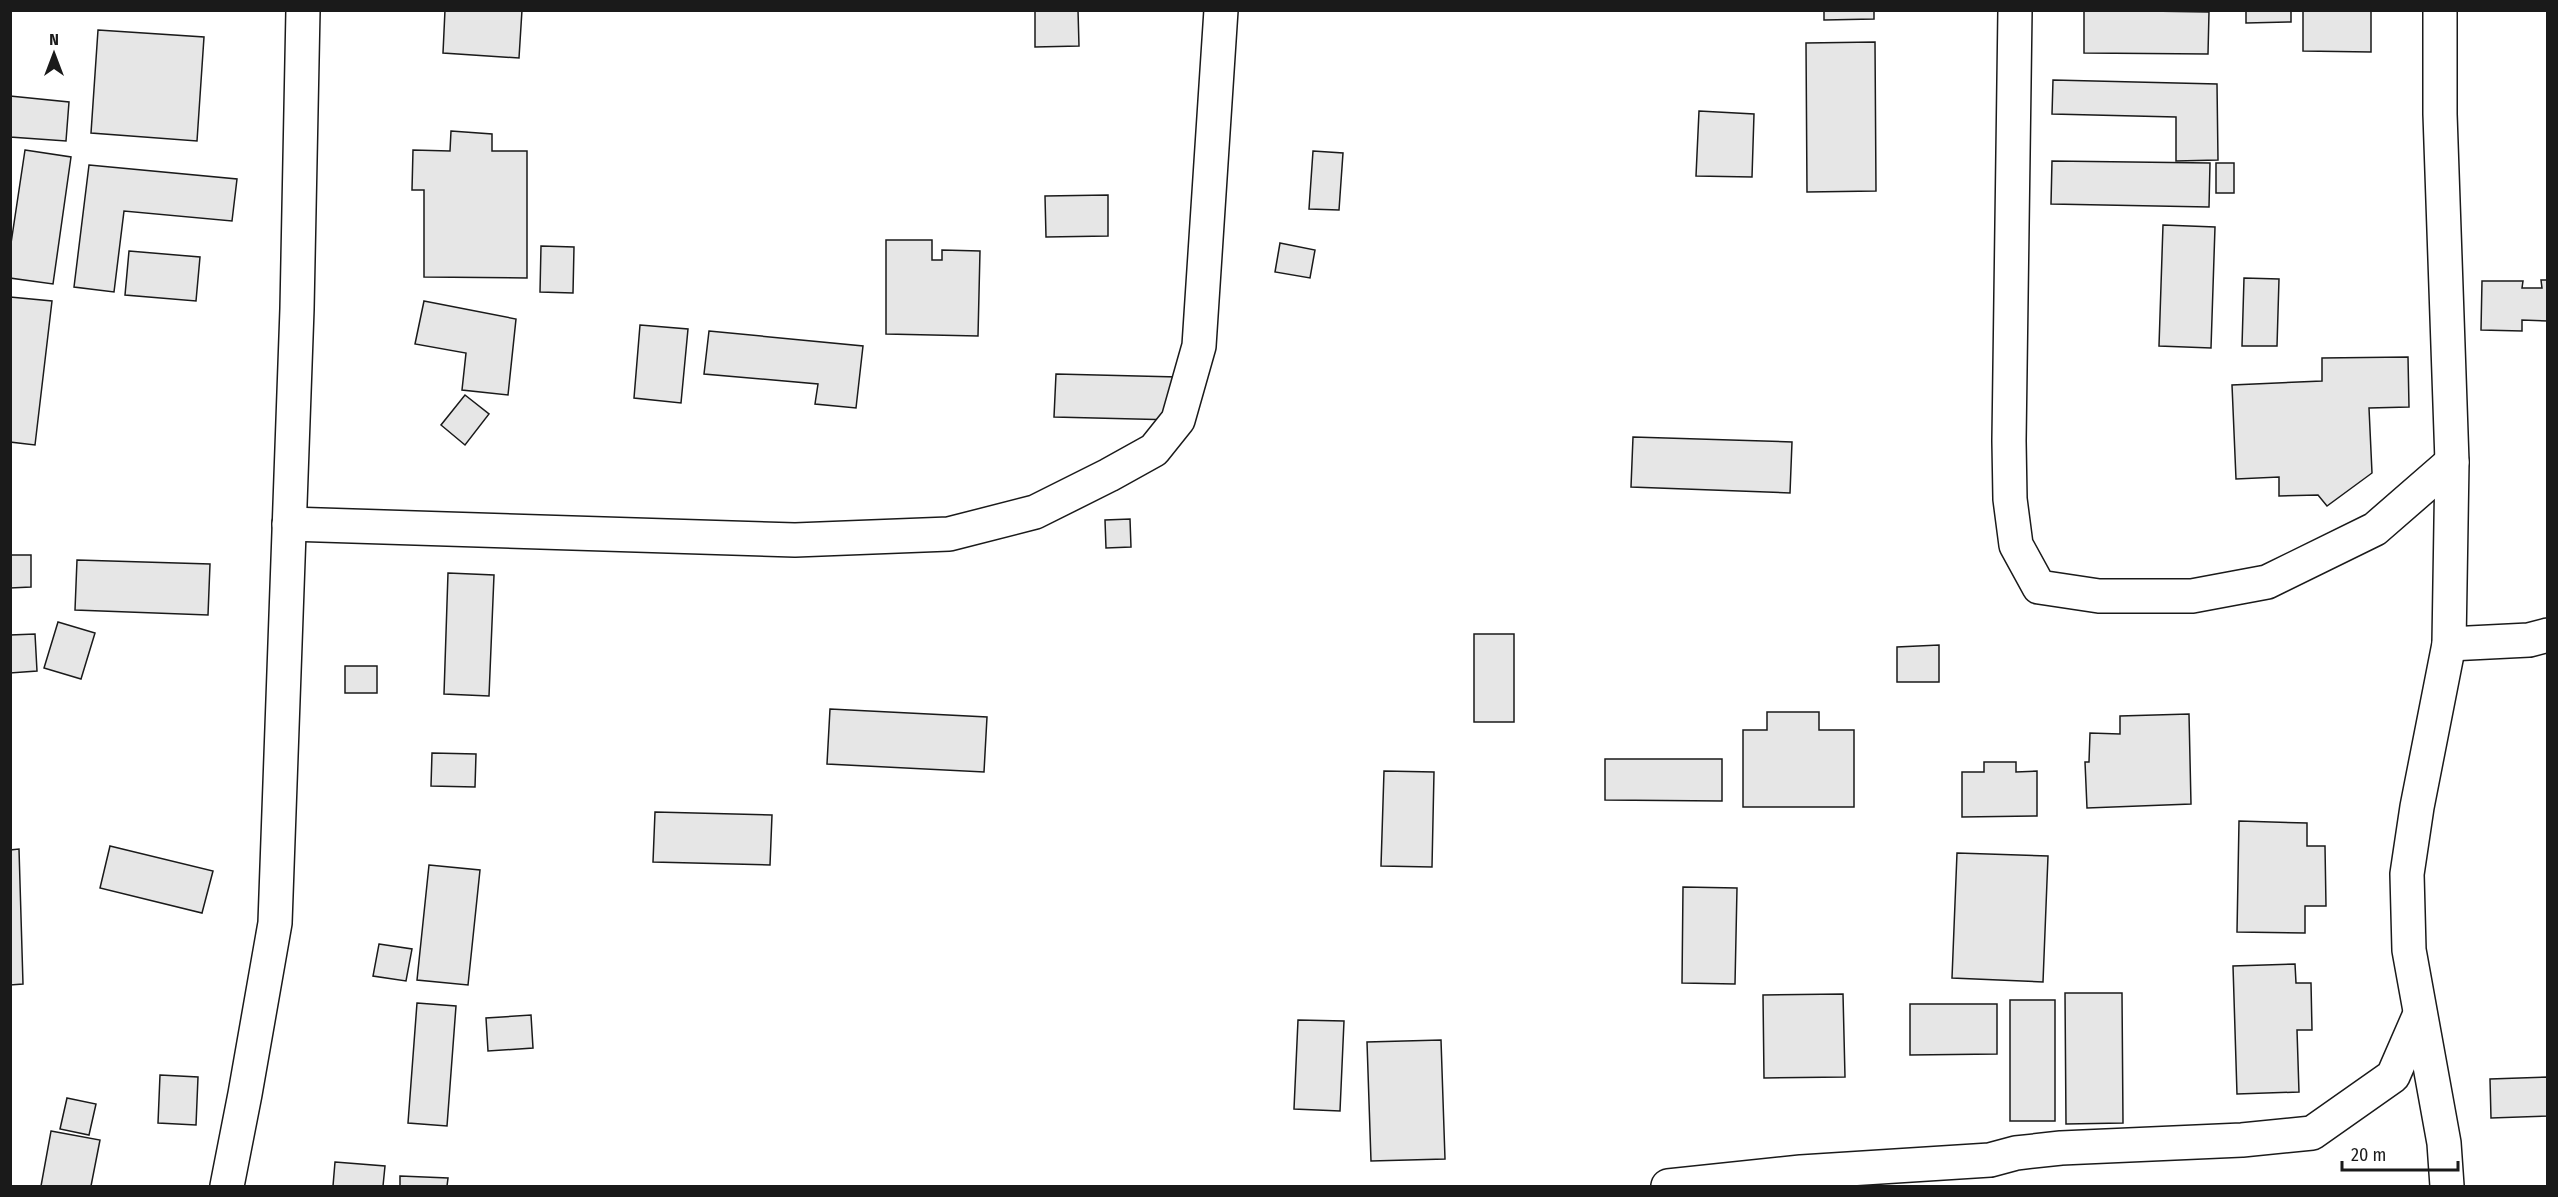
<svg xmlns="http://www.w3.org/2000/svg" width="2558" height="1197" font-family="'Fira Sans Condensed',sans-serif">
	<rect width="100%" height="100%" fill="#fff"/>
	<g fill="#e6e6e6" stroke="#1a1a1a" stroke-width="1.5">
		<path d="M445,10H522L519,58L443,53Z"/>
		<path d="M1035,10H1078L1079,46L1035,47Z"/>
		<path d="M1824,10H1874V19L1824,20Z"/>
		<path d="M2084,10L2209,12L2208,54L2084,53Z"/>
		<path d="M2246,10H2291V22L2246,23Z"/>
		<path d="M2303,10H2371V52L2303,51Z"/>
		<path d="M98,30L204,37L197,141L91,133Z"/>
		<path d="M1875,42L1876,191L1807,192L1806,43Z"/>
		<path d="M2053,80L2217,84L2218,160L2176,161V117L2052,114Z"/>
		<path d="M10,96L69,102L66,141L10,137Z"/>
		<path d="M1699,111L1754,114L1752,177L1696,176Z"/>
		<path d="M451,131L492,134V151H527V278L424,277V190H412L413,150L450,151Z"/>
		<path d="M25,150L71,157L53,284L10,278V250Z"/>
		<path d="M1313,151L1343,153L1339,210L1309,209Z"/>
		<path d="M2052,161L2210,163L2209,207L2051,204Z"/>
		<rect x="2216" y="163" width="18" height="30"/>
		<path d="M89,165L237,179L232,221L124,211L114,292L74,287Z"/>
		<path d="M1108,195V236L1046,237L1045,196Z"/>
		<path d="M2163,225L2215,227L2211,348L2159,346Z"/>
		<path d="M886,240H932V260H942V250L980,251L978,336L886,334Z"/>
		<path d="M1280,243L1315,250L1310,278L1275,272Z"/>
		<path d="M541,246L574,247L573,293L540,292Z"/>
		<path d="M129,251L200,257L196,301L125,295Z"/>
		<path d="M2244,278L2279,279L2277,346H2242Z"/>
		<path d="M2541,280H2548V321L2522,320V331L2481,330L2482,281H2523L2522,288H2542Z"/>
		<path d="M10,297L52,301L35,445L10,442Z"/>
		<path d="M424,301L516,319L508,395L462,390L466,353L415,344Z"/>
		<path d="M640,325L688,329L681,403L634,398Z"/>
		<path d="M709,331L863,346L856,408L815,404L818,384L704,374Z"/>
		<path d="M2408,357L2409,407L2369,408L2372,473L2327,506L2318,495L2279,496V477L2236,479L2232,385L2322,381V358Z"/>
		<path d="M1056,374L1178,377L1176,420L1054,417Z"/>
		<path d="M465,395L489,414L465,445L441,425Z"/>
		<path d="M1633,437L1792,442L1790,493L1631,487Z"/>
		<path d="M1130,519L1131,547L1106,548L1105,520Z"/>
		<path d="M10,555H31V587L10,588Z"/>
		<path d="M77,560L210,564L208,615L75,610Z"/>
		<path d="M448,573L494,575L489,696L444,694Z"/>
		<path d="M58,622L95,633L81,679L44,668Z"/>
		<path d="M35,634L37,671L10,673V635Z"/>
		<rect x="1474" y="634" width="40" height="88"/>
		<path d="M1939,645V682H1897V647Z"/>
		<rect x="345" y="666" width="32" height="27"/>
		<path d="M830,709L987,717L984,772L827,764Z"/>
		<path d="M1767,712H1819V730H1854V807H1743V730H1767Z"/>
		<path d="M2189,714L2191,804L2087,808L2085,762H2089L2090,733L2120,734V716Z"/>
		<path d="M432,753L476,754L475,787L431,786Z"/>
		<path d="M1605,759H1722V801L1605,800Z"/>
		<path d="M1984,762H2016V772L2037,771V816L1962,817V772H1984Z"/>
		<path d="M1384,771L1434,772L1432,867L1381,866Z"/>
		<path d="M655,812L772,815L770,865L653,862Z"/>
		<path d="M2239,821L2307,823V846H2325L2326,906H2305V933L2237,932Z"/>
		<path d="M110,846L213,871L202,913L100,888Z"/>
		<path d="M19,849L23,984L10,985V850Z"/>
		<path d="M1957,853L2048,856L2043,982L1952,978Z"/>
		<path d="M429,865L480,870L468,985L417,980Z"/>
		<path d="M1683,887L1737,888L1735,984L1682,983Z"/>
		<path d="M379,944L412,949L406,981L373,976Z"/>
		<path d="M2295,964L2296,983H2311L2312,1030H2297L2299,1092L2237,1094L2233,966Z"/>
		<path d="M2065,993H2122L2123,1123L2066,1124Z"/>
		<path d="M1843,994L1845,1077L1764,1078L1763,995Z"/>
		<rect x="2010" y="1000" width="45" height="121"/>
		<path d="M417,1003L456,1006L447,1126L408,1123Z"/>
		<path d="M1910,1004H1997V1054L1910,1055Z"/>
		<path d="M531,1015L533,1048L488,1051L486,1018Z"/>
		<path d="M1298,1020L1344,1021L1340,1111L1294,1109Z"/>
		<path d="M1441,1040L1445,1159L1371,1161L1367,1042Z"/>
		<path d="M160,1075L198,1077L196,1125L158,1123Z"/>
		<path d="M2548,1077V1116L2491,1118L2490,1079Z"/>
		<path d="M67,1098L96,1104L89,1135L60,1129Z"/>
		<path d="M51,1131L100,1140L91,1186H41Z"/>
		<path d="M335,1162L385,1166L383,1186H333Z"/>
		<path d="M400,1176L448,1178L447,1186H400Z"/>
	</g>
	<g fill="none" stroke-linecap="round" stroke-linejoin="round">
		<defs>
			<g id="minor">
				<path d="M2015,10L2009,441L2010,499L2016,545L2039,587L2099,596H2192L2267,582L2375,529L2452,462"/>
				<path d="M2440,10V114L2452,462L2449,644L2417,807L2407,874L2409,950L2444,1143L2447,1186"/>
				<path d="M289,524L795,540L949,534L1035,512L1109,475L1154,450L1178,420L1199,346L1221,10"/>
				<path d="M2449,644L2529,640L2548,635"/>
				<path d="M227,1186L245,1094L275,923L297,309L303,10"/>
				<path d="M1668,1186L1801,1172L1990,1160L2016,1153L2061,1148L2242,1140L2312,1133L2393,1076L2420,1014"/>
			</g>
		</defs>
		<use href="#minor" stroke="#1a1a1a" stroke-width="36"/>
		<use href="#minor" stroke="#fff" stroke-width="33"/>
	</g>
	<rect width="2558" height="1197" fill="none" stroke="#1a1a1a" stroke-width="24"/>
	<g transform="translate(54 54)" stroke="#ffffff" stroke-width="4.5" paint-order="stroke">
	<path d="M0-4.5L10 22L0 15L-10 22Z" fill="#1a1a1a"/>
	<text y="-9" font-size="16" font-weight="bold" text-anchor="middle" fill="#1a1a1a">N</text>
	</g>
	<path d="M2342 1161v9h116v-9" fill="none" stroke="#1a1a1a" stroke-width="3"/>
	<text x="2351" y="1161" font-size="18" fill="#1a1a1a" stroke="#ffffff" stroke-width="4.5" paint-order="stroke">20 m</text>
</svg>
